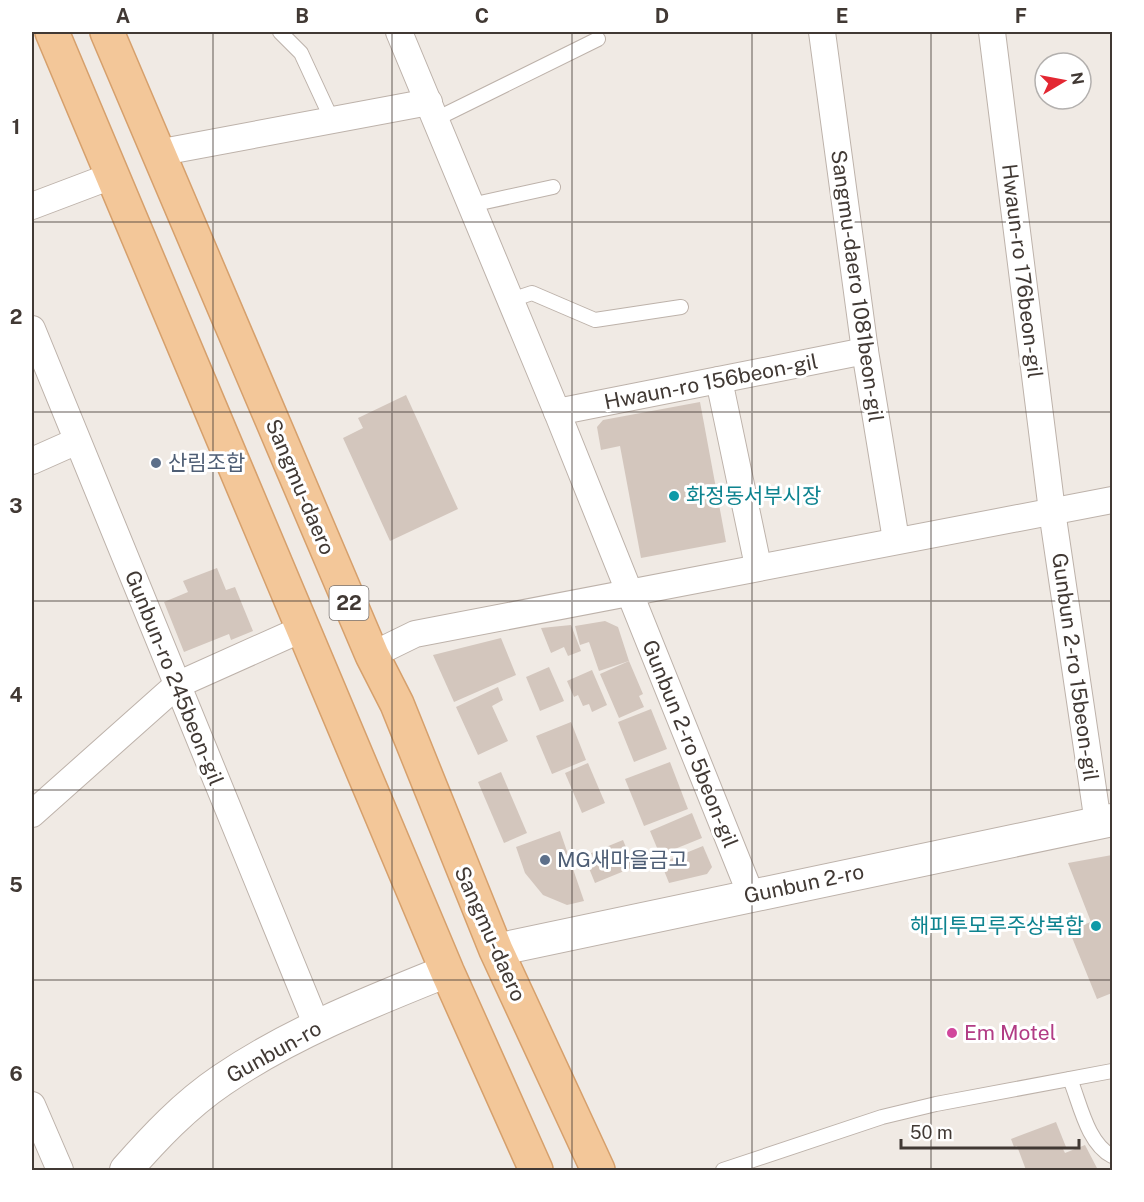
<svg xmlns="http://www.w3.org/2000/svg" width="1144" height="1202" font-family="'Public Sans','Noto Sans KR',sans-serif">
	<rect width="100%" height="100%" fill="#f0eae4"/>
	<g fill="#d3c6bd">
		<path d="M406,395L458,509L390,541L343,438L363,428L358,418Z"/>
		<path d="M700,402L726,542L641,558L620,446L601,450L597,427L603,420Z"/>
		<path d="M217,568L226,590L235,587L253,631L231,640L229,634L184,652L164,602L188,592L183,581Z"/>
		<path d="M605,621L618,627L629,661L599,671L589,642L580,645L575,626Z"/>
		<path d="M571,625L581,651L568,656L564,647L551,653L541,628Z"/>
		<path d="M501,638L516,675L454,702L433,655Z"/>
		<path d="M629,661L643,694L639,696L644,707L619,718L600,674Z"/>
		<path d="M549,667L564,701L540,711L526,677Z"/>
		<path d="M592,670L607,705L592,712L589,704L583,706L578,695L574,697L567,681Z"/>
		<path d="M498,687L503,700L492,706L508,741L478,755L456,707Z"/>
		<path d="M651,709L667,749L634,762L618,722Z"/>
		<path d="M571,722L586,760L552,774L536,736Z"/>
		<path d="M670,762L688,809L644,826L625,779Z"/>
		<path d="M588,763L605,803L582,813L565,773Z"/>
		<path d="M501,772L527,833L504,843L478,782Z"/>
		<path d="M692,813L702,838L660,855L650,831Z"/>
		<path d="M560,831L584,901L567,905L543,895L525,873L516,847Z"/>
		<path d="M623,840L634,867L595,883L584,856Z"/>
		<path d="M703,846L712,867L707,874L669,883L661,863Z"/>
		<path d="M1112,855V993L1097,999L1069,930L1091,922L1068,863Z"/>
		<path d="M1056,1122L1066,1147L1063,1149L1065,1153L1085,1145L1098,1170H1026L1017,1146L1014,1147L1011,1139Z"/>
	</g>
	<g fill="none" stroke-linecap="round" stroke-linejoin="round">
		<defs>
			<g id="service">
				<path d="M280,32L301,53L332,120"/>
				<path d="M436,119L598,39"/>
				<path d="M471,205L553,187"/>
				<path d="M511,300L532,293L595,320L681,307"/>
				<path d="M1070,1079C1080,1103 1087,1143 1112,1156"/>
				<path d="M723,1170L882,1117L936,1104L1112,1071"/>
			</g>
			<g id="minor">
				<path d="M399,32L557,412L751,895"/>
				<path d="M822,32L865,351L896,540"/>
				<path d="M992,32L1052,511L1098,823"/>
				<path d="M157,153L429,102"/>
				<path d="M32,206L114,175"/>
				<path d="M32,329L317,1026"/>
				<path d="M719,380L758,566"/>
				<path d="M557,412L865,351"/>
				<path d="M32,461L77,441"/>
				<path d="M372,655L415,634L1112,500"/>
				<path d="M32,814L177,685L302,629"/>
				<path d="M32,1105L60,1170"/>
			</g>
			<g id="tertiary">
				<path d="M496,950L1112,820"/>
				<path d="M126,1170C154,1138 185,1105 222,1080C291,1033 370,1002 447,971"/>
			</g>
			<g id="primary">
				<path d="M52,32L447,971L536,1170"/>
				<path d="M107,32L372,655L397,704L496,950L598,1170"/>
			</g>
		</defs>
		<use href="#service" stroke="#bdb2aa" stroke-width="16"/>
		<use href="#minor" stroke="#bdb2aa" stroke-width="28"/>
		<use href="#tertiary" stroke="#bdb2aa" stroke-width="34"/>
		<use href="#primary" stroke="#d6a06c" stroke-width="36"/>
		<use href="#service" stroke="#fff" stroke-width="14"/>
		<use href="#minor" stroke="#fff" stroke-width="26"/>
		<use href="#tertiary" stroke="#fff" stroke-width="32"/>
		<use href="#primary" stroke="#f3c799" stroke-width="33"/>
	</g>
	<path fill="none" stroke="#413934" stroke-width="1.5" stroke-opacity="0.55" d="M213,32V1170M392,32V1170M572,32V1170M752,32V1170M931,32V1170M32,222H1112M32,412H1112M32,601H1112M32,790H1112M32,980H1112"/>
	<g fill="#5c6f8a" stroke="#fff" stroke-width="2">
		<circle cx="156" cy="463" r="6"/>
		<circle cx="545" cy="860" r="6"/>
	</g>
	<g fill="#0f9aa8" stroke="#fff" stroke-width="2">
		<circle cx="674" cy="496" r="6"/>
		<circle cx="1096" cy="926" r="6"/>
	</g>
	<circle fill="#d1479c" stroke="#fff" stroke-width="2" cx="952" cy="1033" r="6"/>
	<g text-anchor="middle" stroke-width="6" stroke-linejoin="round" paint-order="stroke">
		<rect fill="#fff" stroke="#7a7471" stroke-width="1.5" x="329.5" y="586" width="39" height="34" rx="4.5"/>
		<g font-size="20" font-weight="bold" fill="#413934">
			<text x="349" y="610">22</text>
		</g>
		<g font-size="21" fill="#413934" stroke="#fff">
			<text transform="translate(1022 271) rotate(83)" y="7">Hwaun-ro 176beon-gil</text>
			<text transform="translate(857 286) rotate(82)" y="7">Sangmu-daero 1081beon-gil</text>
			<text transform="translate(711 382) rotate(-11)" y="7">Hwaun-ro 156beon-gil</text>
			<text transform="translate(300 487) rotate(67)" y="7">Sangmu-daero</text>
			<text transform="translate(1075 667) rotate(82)" y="7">Gunbun 2-ro 15beon-gil</text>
			<text transform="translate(174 678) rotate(68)" y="7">Gunbun-ro 245beon-gil</text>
			<text transform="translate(690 744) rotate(68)" y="7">Gunbun 2-ro 5beon-gil</text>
			<text transform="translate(804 884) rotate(-12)" y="7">Gunbun 2-ro</text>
			<text transform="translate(490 934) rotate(66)" y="7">Sangmu-daero</text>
			<text transform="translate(274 1052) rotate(-29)" y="7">Gunbun-ro</text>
		</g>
		<g font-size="21" fill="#4e5e75" stroke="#fff" text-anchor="start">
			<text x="168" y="470">산림조합</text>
			<text x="557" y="867">MG새마을금고</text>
		</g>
		<g font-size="21" fill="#0d838f" stroke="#fff" text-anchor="start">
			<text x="686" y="503">화정동서부시장</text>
			<text x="1084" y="933" text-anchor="end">해피투모루주상복합</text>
		</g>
		<g font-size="21" fill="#b23c85" stroke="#fff" text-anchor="start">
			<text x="964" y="1040">Em Motel</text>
		</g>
	</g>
	<rect width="1144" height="1202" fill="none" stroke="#ffffff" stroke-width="66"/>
	<g transform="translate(1063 81) rotate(80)"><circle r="28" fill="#ffffff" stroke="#b3b0ae" stroke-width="1.5"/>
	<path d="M0-4.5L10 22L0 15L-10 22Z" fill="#e32732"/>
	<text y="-9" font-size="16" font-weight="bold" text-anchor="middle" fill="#413934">N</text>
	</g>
	<path d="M901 1139v9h178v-9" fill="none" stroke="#413934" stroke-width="3"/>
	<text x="910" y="1139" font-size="18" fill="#413934" stroke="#ffffff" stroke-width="4.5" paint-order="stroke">50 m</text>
	<rect x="33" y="33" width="1078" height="1136" fill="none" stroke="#413934" stroke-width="2"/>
	<g font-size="20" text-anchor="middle" font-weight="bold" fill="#413934">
		<text x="123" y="23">A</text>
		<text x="302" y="23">B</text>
		<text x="482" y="23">C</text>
		<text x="662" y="23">D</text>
		<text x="842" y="23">E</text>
		<text x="1021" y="23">F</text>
		<text x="16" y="134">1</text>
		<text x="16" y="324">2</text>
		<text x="16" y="513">3</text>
		<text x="16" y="702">4</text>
		<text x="16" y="892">5</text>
		<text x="16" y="1081">6</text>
	</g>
</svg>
